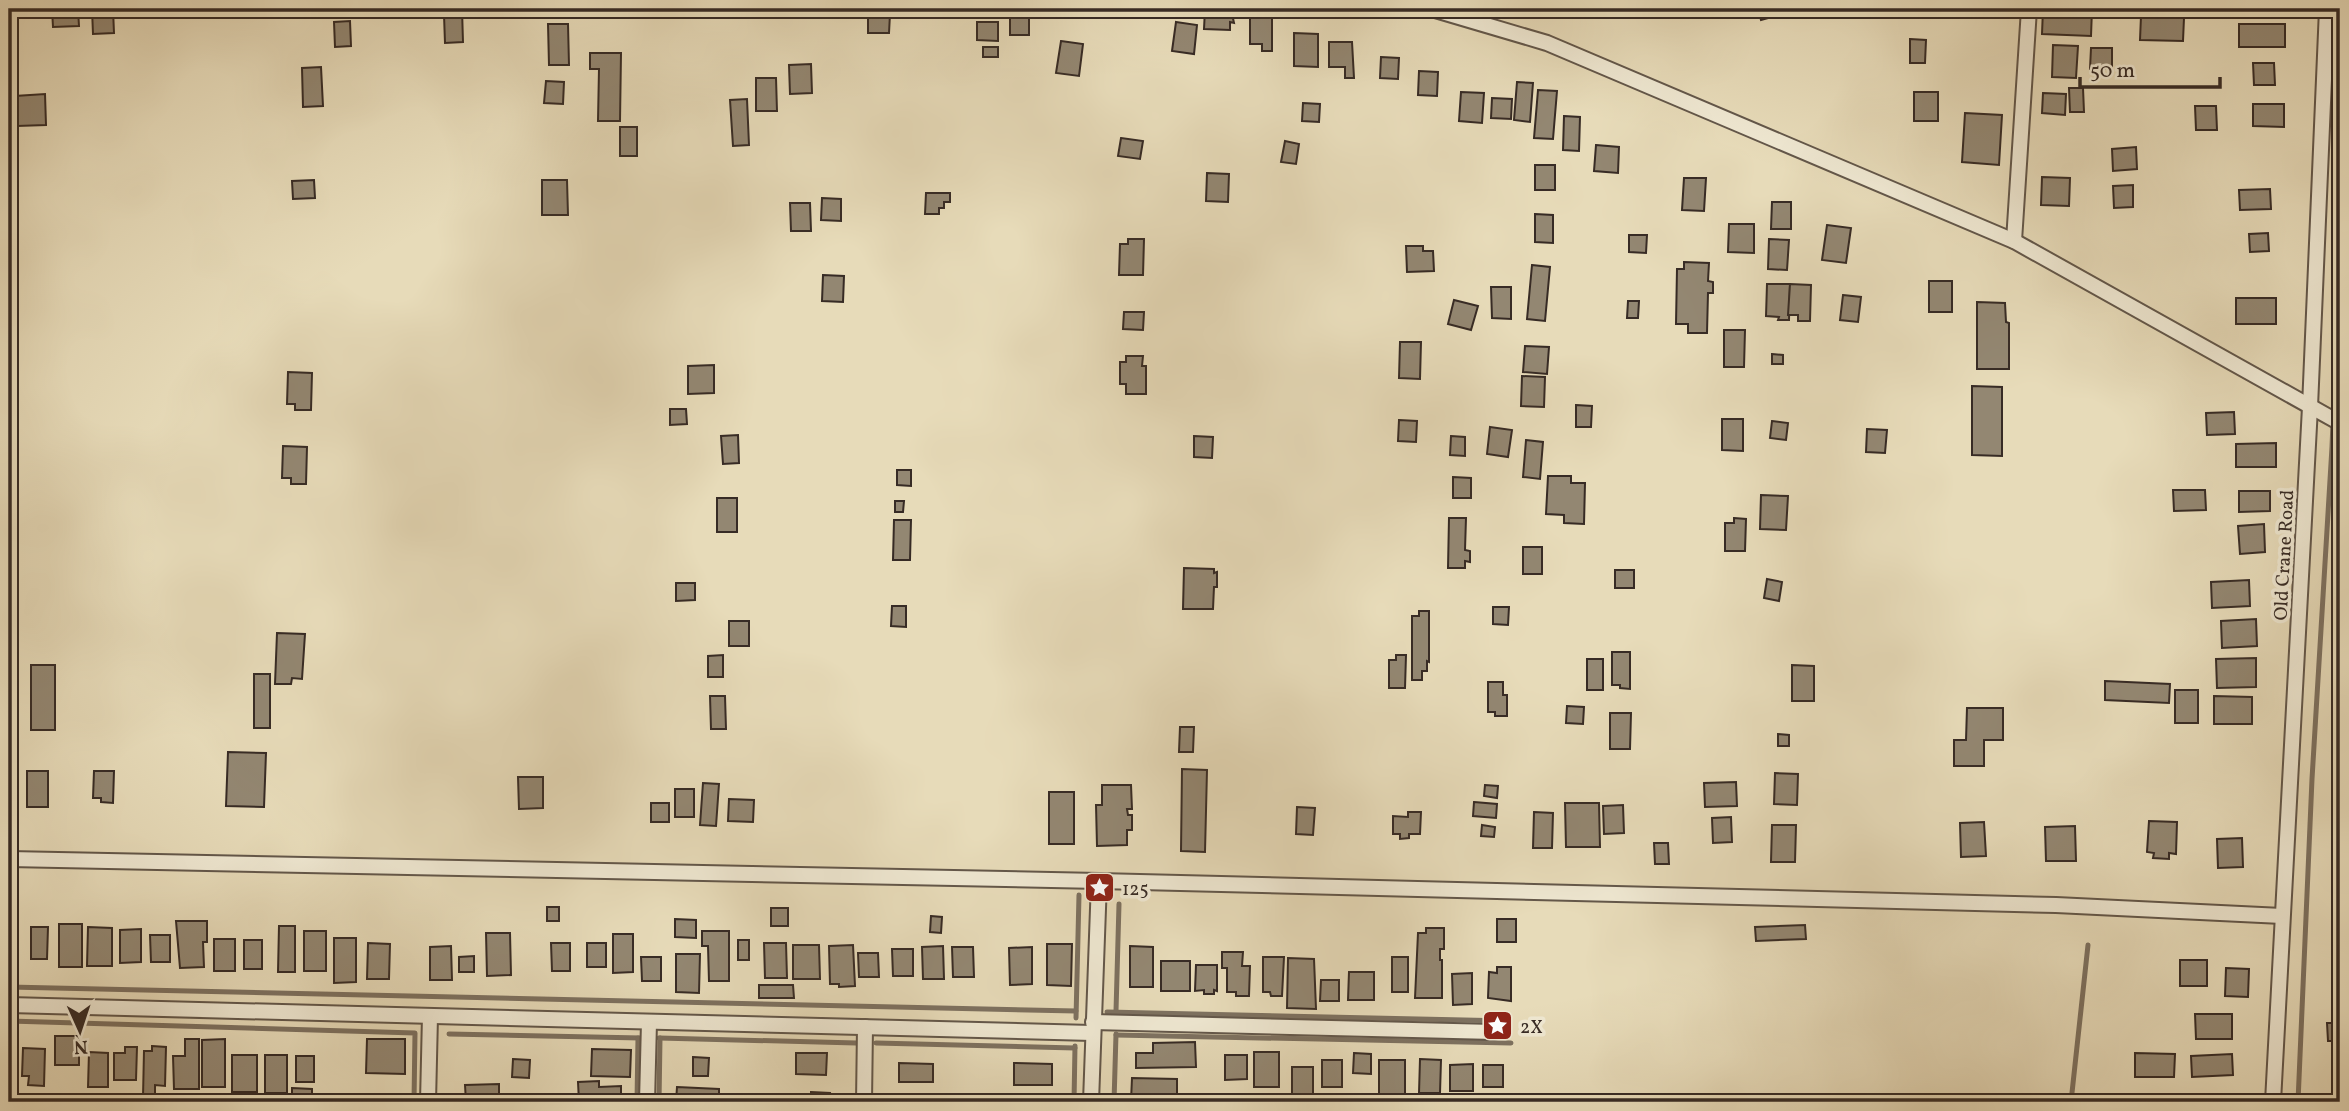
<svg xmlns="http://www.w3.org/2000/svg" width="2349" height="1111" font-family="Vollkorn,serif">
	<rect width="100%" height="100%" fill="#e7dbb9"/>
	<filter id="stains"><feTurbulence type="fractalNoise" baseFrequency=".00286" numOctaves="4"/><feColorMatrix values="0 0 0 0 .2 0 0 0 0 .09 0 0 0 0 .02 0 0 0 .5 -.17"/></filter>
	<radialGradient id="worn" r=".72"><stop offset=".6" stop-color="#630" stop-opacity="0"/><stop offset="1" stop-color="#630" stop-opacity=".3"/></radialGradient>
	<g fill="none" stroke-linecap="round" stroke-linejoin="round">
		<g stroke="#7d7160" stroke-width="5">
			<path d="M9,987L1076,1011"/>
			<path d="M1116,1011L1119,904"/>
			<path d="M1107,1012L1509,1021"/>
			<path d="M1076,1018L1079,895"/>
			<path d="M9,1021L415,1033L414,1102"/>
			<path d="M449,1034L641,1038"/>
			<path d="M1116,1035L1511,1043"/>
			<path d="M659,1038L856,1043"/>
			<path d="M876,1043L1075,1048"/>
			<path d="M637,1102L638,1038"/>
			<path d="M659,1102L660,1038"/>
			<path d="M1074,1102L1075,1046"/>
			<path d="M1114,1102L1116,1034"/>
			<path d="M2071,1102L2088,945"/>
			<path d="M2298,1102L2312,779L2332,447L2340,248"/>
		</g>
	</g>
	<g fill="#938772" stroke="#372b25" stroke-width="2">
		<path d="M52,9H78L79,26L53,27Z"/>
		<path d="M92,9H113L114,33L93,34Z"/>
		<path d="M426,9H462L463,42L445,43L444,15H426Z"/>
		<rect x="1010" y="9" width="19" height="26"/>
		<path d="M1205,9H1231L1234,23L1230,22V30L1204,29Z"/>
		<path d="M1250,9H1272V51H1262V44H1250Z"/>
		<path d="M1758,9H1781L1783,14L1761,20Z"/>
		<path d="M1792,9H1819L1820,15L1792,17Z"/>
		<path d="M2043,9H2092L2091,36L2042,34Z"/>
		<path d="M2278,9H2296V17L2279,18Z"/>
		<path d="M868,14H890L889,33H868Z"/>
		<path d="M2141,16L2184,18L2183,41L2140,40Z"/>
		<path d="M350,21L351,46L335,47L334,22Z"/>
		<path d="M977,22H998V41L977,40Z"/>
		<path d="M1176,22L1197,25L1194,54L1172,51Z"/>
		<path d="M548,24H568L569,65H549Z"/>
		<rect x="2239" y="24" width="46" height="23"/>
		<path d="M1294,33L1318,34V67L1294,66Z"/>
		<path d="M1910,39L1926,40L1925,63H1910Z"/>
		<path d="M1061,41L1083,44L1079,76L1056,73Z"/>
		<path d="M1329,42H1352L1354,78H1345V67H1329Z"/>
		<path d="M2053,45L2078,46L2076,78L2052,77Z"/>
		<rect x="983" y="47" width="15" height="10"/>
		<path d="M2091,48H2112V69H2090Z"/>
		<path d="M590,53H621L620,121H598L599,69H590Z"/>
		<path d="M1381,57L1399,58L1398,79L1380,78Z"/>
		<path d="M2253,63H2274L2275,85H2254Z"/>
		<path d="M811,64L812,93L790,94L789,65Z"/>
		<path d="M321,67L323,106L303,107L302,68Z"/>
		<path d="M1419,71L1438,72L1437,96L1418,95Z"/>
		<path d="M756,78H776L777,111H756Z"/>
		<path d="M546,81L564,82L563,104L544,103Z"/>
		<path d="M1517,82L1533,83L1530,122L1514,120Z"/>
		<path d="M2069,88H2083L2084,112H2070Z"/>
		<path d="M1538,90L1557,91L1553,139L1534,138Z"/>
		<path d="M1461,92L1484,93L1482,123L1459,121Z"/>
		<rect x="1914" y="92" width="24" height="29"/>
		<path d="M2043,93L2066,94L2065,115L2042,113Z"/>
		<path d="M45,94L46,125L17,126L15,96Z"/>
		<path d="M1492,98L1512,99L1511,119L1491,118Z"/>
		<path d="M747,99L749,145L733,146L730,100Z"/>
		<path d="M1303,103L1320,104L1319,122L1302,121Z"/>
		<path d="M2253,104H2284V127L2253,126Z"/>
		<path d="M2195,106H2216L2217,130H2196Z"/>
		<path d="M1965,113L2002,115L1999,165L1962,162Z"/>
		<path d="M1564,116L1580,117L1579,151L1563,150Z"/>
		<rect x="620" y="127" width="17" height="29"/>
		<path d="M1121,138L1143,141L1140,159L1118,156Z"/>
		<path d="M1285,141L1299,144L1296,164L1281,162Z"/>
		<path d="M1596,145L1619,147L1618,173L1594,171Z"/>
		<path d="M2136,147L2137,169L2113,171L2112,149Z"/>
		<rect x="1535" y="165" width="20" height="25"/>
		<path d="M1207,173L1229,174L1228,202L1206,201Z"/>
		<path d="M2042,177L2070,178L2069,206L2041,205Z"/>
		<path d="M1684,178H1706L1704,211L1682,210Z"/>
		<path d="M314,180L315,198L293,199L292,181Z"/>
		<path d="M542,180H567L568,215H542Z"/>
		<path d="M2133,185V207L2114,208L2113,186Z"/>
		<path d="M2270,189L2271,209L2240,210L2239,190Z"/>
		<path d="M926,193H950V202H944V208H939V214H925Z"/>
		<path d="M822,198L841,199V221L821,220Z"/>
		<path d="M1772,202H1791V229H1771Z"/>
		<path d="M790,203H810L811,231H791Z"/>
		<path d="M1535,214L1553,215V243L1535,242Z"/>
		<path d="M1729,224H1754V253L1728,252Z"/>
		<path d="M1827,225L1851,228L1846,263L1822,260Z"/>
		<path d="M2268,233L2269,251L2250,252L2249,234Z"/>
		<path d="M1629,235H1647L1646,253L1629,252Z"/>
		<path d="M1128,239H1144L1143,275H1119L1120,244H1128Z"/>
		<path d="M1769,239L1789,240L1787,270L1768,269Z"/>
		<path d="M1406,246H1423V251H1433L1434,271L1407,272Z"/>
		<path d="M1684,262L1709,263L1708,281L1713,282V293H1708L1707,333H1688V324H1676L1677,269H1684Z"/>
		<path d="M1532,265L1550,267L1545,321L1527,319Z"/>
		<path d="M823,275L844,276L843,302L822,301Z"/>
		<rect x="1929" y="281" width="23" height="31"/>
		<path d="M1767,284H1790L1789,320H1778L1779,317L1766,316Z"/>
		<path d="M1790,284L1811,285L1810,321H1798V315H1788Z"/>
		<path d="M1491,287H1511V319L1492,318Z"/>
		<path d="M1843,295L1861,297L1858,322L1840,320Z"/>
		<rect x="2236" y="298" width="40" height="26"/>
		<path d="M1454,300L1478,306L1471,330L1448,324Z"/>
		<path d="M1628,301H1639L1638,318H1627Z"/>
		<path d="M1977,302L2005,303L2006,322L2009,323V369H1977Z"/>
		<path d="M1124,312H1144L1143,330L1123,329Z"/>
		<path d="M1724,330H1745L1744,367H1724Z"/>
		<path d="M1400,342H1421L1420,379L1399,378Z"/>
		<path d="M1525,346L1549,347L1547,374L1523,372Z"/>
		<path d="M1772,354L1783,355V364H1772Z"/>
		<path d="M1126,356H1143L1142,366H1146V394H1126V384H1120V362H1126Z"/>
		<path d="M714,365V393L688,394V366Z"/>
		<path d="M288,372L312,373L311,410H295V404H287Z"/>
		<path d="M1522,376L1545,377L1544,407L1521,406Z"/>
		<path d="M1972,386L2002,387V456L1972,455Z"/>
		<path d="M1576,405L1592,406L1591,427H1576Z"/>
		<path d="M670,409H686L687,424L670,425Z"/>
		<path d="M2234,412L2235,434L2207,435L2206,413Z"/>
		<path d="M1722,419H1743V451L1722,450Z"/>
		<path d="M1399,420L1417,421L1416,442L1398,441Z"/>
		<path d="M1772,421L1788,423L1786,440L1770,438Z"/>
		<path d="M1490,427L1512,430L1508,457L1487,454Z"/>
		<path d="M1867,429L1887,430L1885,453L1866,452Z"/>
		<path d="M738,435L739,463L723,464L721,436Z"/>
		<path d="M1194,436L1213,437L1212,458L1194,457Z"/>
		<path d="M1451,436L1465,437V456L1450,455Z"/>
		<path d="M1526,440L1543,442L1540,479L1523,477Z"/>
		<path d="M2276,443V467H2236V444Z"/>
		<path d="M283,446L307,447L306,484H291V478H282Z"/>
		<path d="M897,470H911V486L897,485Z"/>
		<path d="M1548,476H1571V483H1585L1584,524L1564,523V515L1546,514Z"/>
		<path d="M1453,477L1471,478V498H1453Z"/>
		<path d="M2173,490H2205L2206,510L2174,511Z"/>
		<path d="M2239,491H2270V511L2239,512Z"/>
		<path d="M1761,495L1788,496L1786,530L1760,529Z"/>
		<rect x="717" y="498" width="20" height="34"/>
		<path d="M895,501H904L903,512H895Z"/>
		<path d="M1449,518H1466L1465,550L1470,551V562L1465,561V568H1448Z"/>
		<path d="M1734,518L1746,519L1745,551H1725V523H1734Z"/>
		<path d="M894,520H911L910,560H893Z"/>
		<path d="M2264,524L2265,552L2240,554L2238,526Z"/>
		<rect x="1523" y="547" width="19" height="27"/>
		<path d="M1184,568L1214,569V573L1217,572V587H1214L1213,609H1183Z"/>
		<rect x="1615" y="570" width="19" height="18"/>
		<path d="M1767,579L1782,582L1779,601L1764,598Z"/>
		<path d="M2249,580L2250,606L2212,608L2211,582Z"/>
		<path d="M676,583H695V600L676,601Z"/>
		<path d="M892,606H906V627L891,626Z"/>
		<path d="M1493,607H1509L1508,625L1493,624Z"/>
		<path d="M1419,611H1429V662L1427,661V671H1422V680H1412V616H1419Z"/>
		<path d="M2256,619L2257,646L2222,648L2221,621Z"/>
		<rect x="729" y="621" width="20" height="25"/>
		<path d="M277,633L305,634L302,679L292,678L291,684H275Z"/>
		<path d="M1612,652H1630V689L1620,688V685H1612Z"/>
		<path d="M723,655V677H708V656Z"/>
		<path d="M1396,655H1406L1405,688H1389V660H1396Z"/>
		<path d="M2256,658V687L2217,688L2216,659Z"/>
		<rect x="1587" y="659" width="16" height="31"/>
		<rect x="31" y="665" width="24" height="65"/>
		<path d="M1792,665L1814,666V701H1792Z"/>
		<rect x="254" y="674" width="16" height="54"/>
		<path d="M2105,681L2170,684L2169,703L2105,700Z"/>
		<path d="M1488,682H1503V695H1507V716H1495V712H1488Z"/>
		<rect x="2175" y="690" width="23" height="33"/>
		<path d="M710,696H725L726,729H711Z"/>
		<path d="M2214,696L2252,697V724H2214Z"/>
		<path d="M1567,706L1584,707L1583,724L1566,723Z"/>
		<path d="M1967,708H2003V740H1984V766H1954V740H1966Z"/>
		<path d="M1610,713H1631L1630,749H1610Z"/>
		<path d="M1180,727H1194L1193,752H1179Z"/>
		<path d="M1778,734L1789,735V746H1778Z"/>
		<path d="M9,748L16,749L15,793H9Z"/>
		<path d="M228,752L266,753L264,807L226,806Z"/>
		<path d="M1182,769L1207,770L1205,852L1181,851Z"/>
		<rect x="27" y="771" width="21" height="36"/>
		<path d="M94,771H114L113,803L101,802V798H93Z"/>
		<path d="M1775,773L1798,774L1797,805L1774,804Z"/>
		<path d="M518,777H543V808L519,809Z"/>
		<path d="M1736,782L1737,806L1705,807L1704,783Z"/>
		<path d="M703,783L719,784L716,826L700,825Z"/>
		<path d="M1102,785H1131L1132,809H1127L1128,815H1132V830H1127V845L1097,846L1096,805H1102Z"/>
		<path d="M1485,785L1498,786L1497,798L1484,796Z"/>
		<rect x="675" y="789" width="19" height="28"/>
		<rect x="1049" y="792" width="25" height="52"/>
		<path d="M729,799L754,800L753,822L728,821Z"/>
		<path d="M1474,802L1497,804L1496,818L1473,816Z"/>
		<rect x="651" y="803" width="18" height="19"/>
		<path d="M1565,803H1599L1600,847H1566Z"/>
		<path d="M1623,805L1624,833L1604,834L1603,806Z"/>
		<path d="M1297,807L1315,808L1313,835L1296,834Z"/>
		<path d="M1408,812H1421L1420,834H1409V838L1400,839V834H1393V816L1408,817Z"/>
		<path d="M1534,812L1553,813L1552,848H1533Z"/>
		<path d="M1731,817L1732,842L1713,843L1712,818Z"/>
		<path d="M2149,821L2177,822L2176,854L2169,853V859L2153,858L2154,853L2147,852Z"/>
		<path d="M1984,822L1986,856L1961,857L1960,823Z"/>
		<path d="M1482,825L1495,827L1494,837L1481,836Z"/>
		<path d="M1772,825H1796L1795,862H1771Z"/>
		<path d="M2075,826L2076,861H2046L2045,827Z"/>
		<path d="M2242,838L2243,867L2218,868L2217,839Z"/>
		<path d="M2334,841H2340V856H2336Z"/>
		<path d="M1654,843H1668L1669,864H1655Z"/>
		<rect x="547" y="907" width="12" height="14"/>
		<rect x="771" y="908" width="17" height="18"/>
		<path d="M931,916L942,917L941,933L930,932Z"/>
		<path d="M675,919L696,920V938L675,937Z"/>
		<rect x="1497" y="919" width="19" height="23"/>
		<path d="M176,921H207V942H203L204,967L180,968Z"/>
		<rect x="9" y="922" width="8" height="32"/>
		<rect x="59" y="924" width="23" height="43"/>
		<path d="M1805,925L1806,939L1756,941L1755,927Z"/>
		<path d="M279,926H295V972H278Z"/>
		<path d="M31,927H48L47,959H31Z"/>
		<path d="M88,927L112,928V966H87Z"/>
		<path d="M1426,928H1444V949H1440V960H1442V998H1415L1418,933H1426Z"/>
		<path d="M141,929V962L120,963V930Z"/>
		<rect x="304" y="931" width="22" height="40"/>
		<path d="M702,931H729V981H709L708,946H702Z"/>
		<path d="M486,933H510L511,975L487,976Z"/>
		<path d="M613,934H633V972L613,973Z"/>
		<path d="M150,935H170V962H151Z"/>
		<path d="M334,938H356V982L334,983Z"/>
		<rect x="214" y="939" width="21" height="32"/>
		<rect x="244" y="940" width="18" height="29"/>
		<rect x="738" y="940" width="11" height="20"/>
		<path d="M368,943L390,944L389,979H367Z"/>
		<path d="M551,943H570V971H552Z"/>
		<rect x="587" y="943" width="19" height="24"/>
		<path d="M764,943H786L787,978H765Z"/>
		<path d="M1047,944H1072L1071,986L1047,985Z"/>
		<path d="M793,945H819L820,979H793Z"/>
		<path d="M853,945L855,986L839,987V984H830L829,946Z"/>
		<path d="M451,946L452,980H430V947Z"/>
		<path d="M943,946L944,979H923L922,947Z"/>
		<path d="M1130,946L1153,947V987H1130Z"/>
		<path d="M952,947H973L974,977H953Z"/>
		<path d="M1032,947V984L1010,985L1009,948Z"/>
		<path d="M892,949H913V976H893Z"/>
		<path d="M1222,952H1243L1242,966H1250L1249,996H1236V992H1227V968H1222Z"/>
		<path d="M858,953H878L879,977H859Z"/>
		<path d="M676,954H700L699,993L676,992Z"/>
		<path d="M474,956V972H459V957Z"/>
		<path d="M641,957H661V981H642Z"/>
		<path d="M1263,957H1284L1282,996H1271L1270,992H1263Z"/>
		<rect x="1392" y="957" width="16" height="35"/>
		<path d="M1288,958L1314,959L1316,1009L1287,1008Z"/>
		<rect x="2180" y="960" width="27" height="26"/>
		<rect x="1161" y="961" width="29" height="30"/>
		<path d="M1196,965H1217V991L1214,990V994H1204V990L1195,991Z"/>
		<path d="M1497,967H1511V1001L1488,998L1489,972L1497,973Z"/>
		<path d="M2226,968L2249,969L2248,997L2225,996Z"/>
		<path d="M1349,972H1374V1000H1348Z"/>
		<path d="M1472,973V1004L1453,1005L1452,974Z"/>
		<path d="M1321,980H1339V1001H1320Z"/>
		<path d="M759,985H793L794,998H759Z"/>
		<path d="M2195,1014H2232V1039H2196Z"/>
		<path d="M2327,1023H2340V1041H2328Z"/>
		<rect x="55" y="1036" width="24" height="29"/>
		<path d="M185,1039H199V1089H174L173,1056H185Z"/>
		<path d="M225,1039V1087H202V1040Z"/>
		<path d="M367,1039H405V1074L366,1073Z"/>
		<path d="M1195,1042L1196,1067L1136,1068V1053H1153V1043Z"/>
		<path d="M152,1046L166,1047L165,1086L155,1085V1097H143L144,1051H152Z"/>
		<path d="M125,1047H137L136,1080H114V1053H125Z"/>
		<path d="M23,1048L45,1049L44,1086L28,1085L29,1076H22Z"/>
		<path d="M592,1049L631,1050L630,1077L591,1076Z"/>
		<path d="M9,1052H15L14,1079H9Z"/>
		<path d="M89,1052L108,1053V1087H88Z"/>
		<rect x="1254" y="1052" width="25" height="35"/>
		<path d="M796,1053H827L826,1075L796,1074Z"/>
		<path d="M1354,1053L1371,1054V1074L1353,1073Z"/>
		<path d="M2135,1053L2175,1054L2174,1077H2135Z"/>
		<path d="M2232,1054L2233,1075L2192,1077L2191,1056Z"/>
		<rect x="232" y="1055" width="25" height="37"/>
		<rect x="265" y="1055" width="22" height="38"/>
		<path d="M1225,1055H1247V1079L1225,1080Z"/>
		<rect x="296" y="1056" width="18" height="26"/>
		<path d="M693,1057L709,1058L708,1076H693Z"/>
		<path d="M513,1059L530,1060L529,1078L512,1077Z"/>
		<path d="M1420,1059L1441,1060L1440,1093H1419Z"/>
		<rect x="1322" y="1060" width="20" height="27"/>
		<rect x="1379" y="1060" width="26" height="39"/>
		<path d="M899,1063L933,1064V1082H899Z"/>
		<path d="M1014,1063L1052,1064V1085H1014Z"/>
		<path d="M1473,1064V1091H1450V1065Z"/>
		<rect x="1483" y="1065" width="20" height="22"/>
		<rect x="1292" y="1067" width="21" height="30"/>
		<path d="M1132,1078L1177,1079V1101H1131Z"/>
		<path d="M599,1081V1087L621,1086V1102H579L578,1082Z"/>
		<path d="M499,1084V1098L490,1099V1102H466L465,1085Z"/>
		<path d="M677,1087L719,1089V1102H676Z"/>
		<path d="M292,1088L312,1089V1102H292Z"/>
		<path d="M811,1092L830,1093L829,1102H811Z"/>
		<path d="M900,1095L941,1096V1102H900Z"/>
		<rect x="1021" y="1096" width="33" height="6"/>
	</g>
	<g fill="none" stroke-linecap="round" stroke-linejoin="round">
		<defs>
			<g id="minor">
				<path d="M1432,9L1547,43L2014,241L2340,423"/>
				<path d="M2014,241L2029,9"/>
				<path d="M9,859L1099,881L2056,905L2282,916"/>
				<path d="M9,1005L1092,1033"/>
				<path d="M1093,1022L1494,1032"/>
				<path d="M428,1102L430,1016"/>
				<path d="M647,1102L649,1022"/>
				<path d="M864,1102L865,1027"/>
				<path d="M1091,1102L1099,881"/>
				<path d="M2273,1102L2310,407L2327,9"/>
			</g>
		</defs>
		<use href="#minor" stroke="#63574a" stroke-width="18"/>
		<use href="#minor" stroke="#efe8d2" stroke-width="14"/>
	</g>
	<defs>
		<symbol id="sight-square" viewBox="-11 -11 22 22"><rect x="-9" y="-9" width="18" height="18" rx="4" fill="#8f2418" stroke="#efe8d2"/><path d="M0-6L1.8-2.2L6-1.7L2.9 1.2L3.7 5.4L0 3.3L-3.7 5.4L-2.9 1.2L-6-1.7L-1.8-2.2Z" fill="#fff"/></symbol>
	</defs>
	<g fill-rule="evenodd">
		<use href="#sight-square" x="1082" y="870" width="35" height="35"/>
		<use href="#sight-square" x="1480" y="1008" width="35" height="35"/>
	</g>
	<g text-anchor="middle" stroke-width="7" stroke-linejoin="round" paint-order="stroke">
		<g font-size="19" fill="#372b25" stroke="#efe8d2">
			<text transform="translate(2283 555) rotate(-87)" y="7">Old Crane Road</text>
		</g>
		<g font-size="19" fill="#372b25" stroke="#efe8d2" text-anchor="start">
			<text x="1122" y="895">125</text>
			<text x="1520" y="1033">2X</text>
		</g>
	</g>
	<rect width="2349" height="1111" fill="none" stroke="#e7dbb9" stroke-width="35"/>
	<rect x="10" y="10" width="2328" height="1090" fill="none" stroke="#372b25" stroke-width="3.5"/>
	<rect x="18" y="18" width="2314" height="1076" fill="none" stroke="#372b25" stroke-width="2"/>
	<g transform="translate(80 1031) rotate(177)" stroke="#efe8d2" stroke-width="5" paint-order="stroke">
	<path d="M0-5L12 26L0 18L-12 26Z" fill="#372b25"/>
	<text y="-10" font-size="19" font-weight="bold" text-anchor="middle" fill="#372b25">N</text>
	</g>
	<path d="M2080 77v10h140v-10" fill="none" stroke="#372b25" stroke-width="3.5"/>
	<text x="2090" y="77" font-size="21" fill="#372b25" stroke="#efe8d2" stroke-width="5" paint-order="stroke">50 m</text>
	<rect width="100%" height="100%" filter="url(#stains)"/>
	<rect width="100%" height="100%" fill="url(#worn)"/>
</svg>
